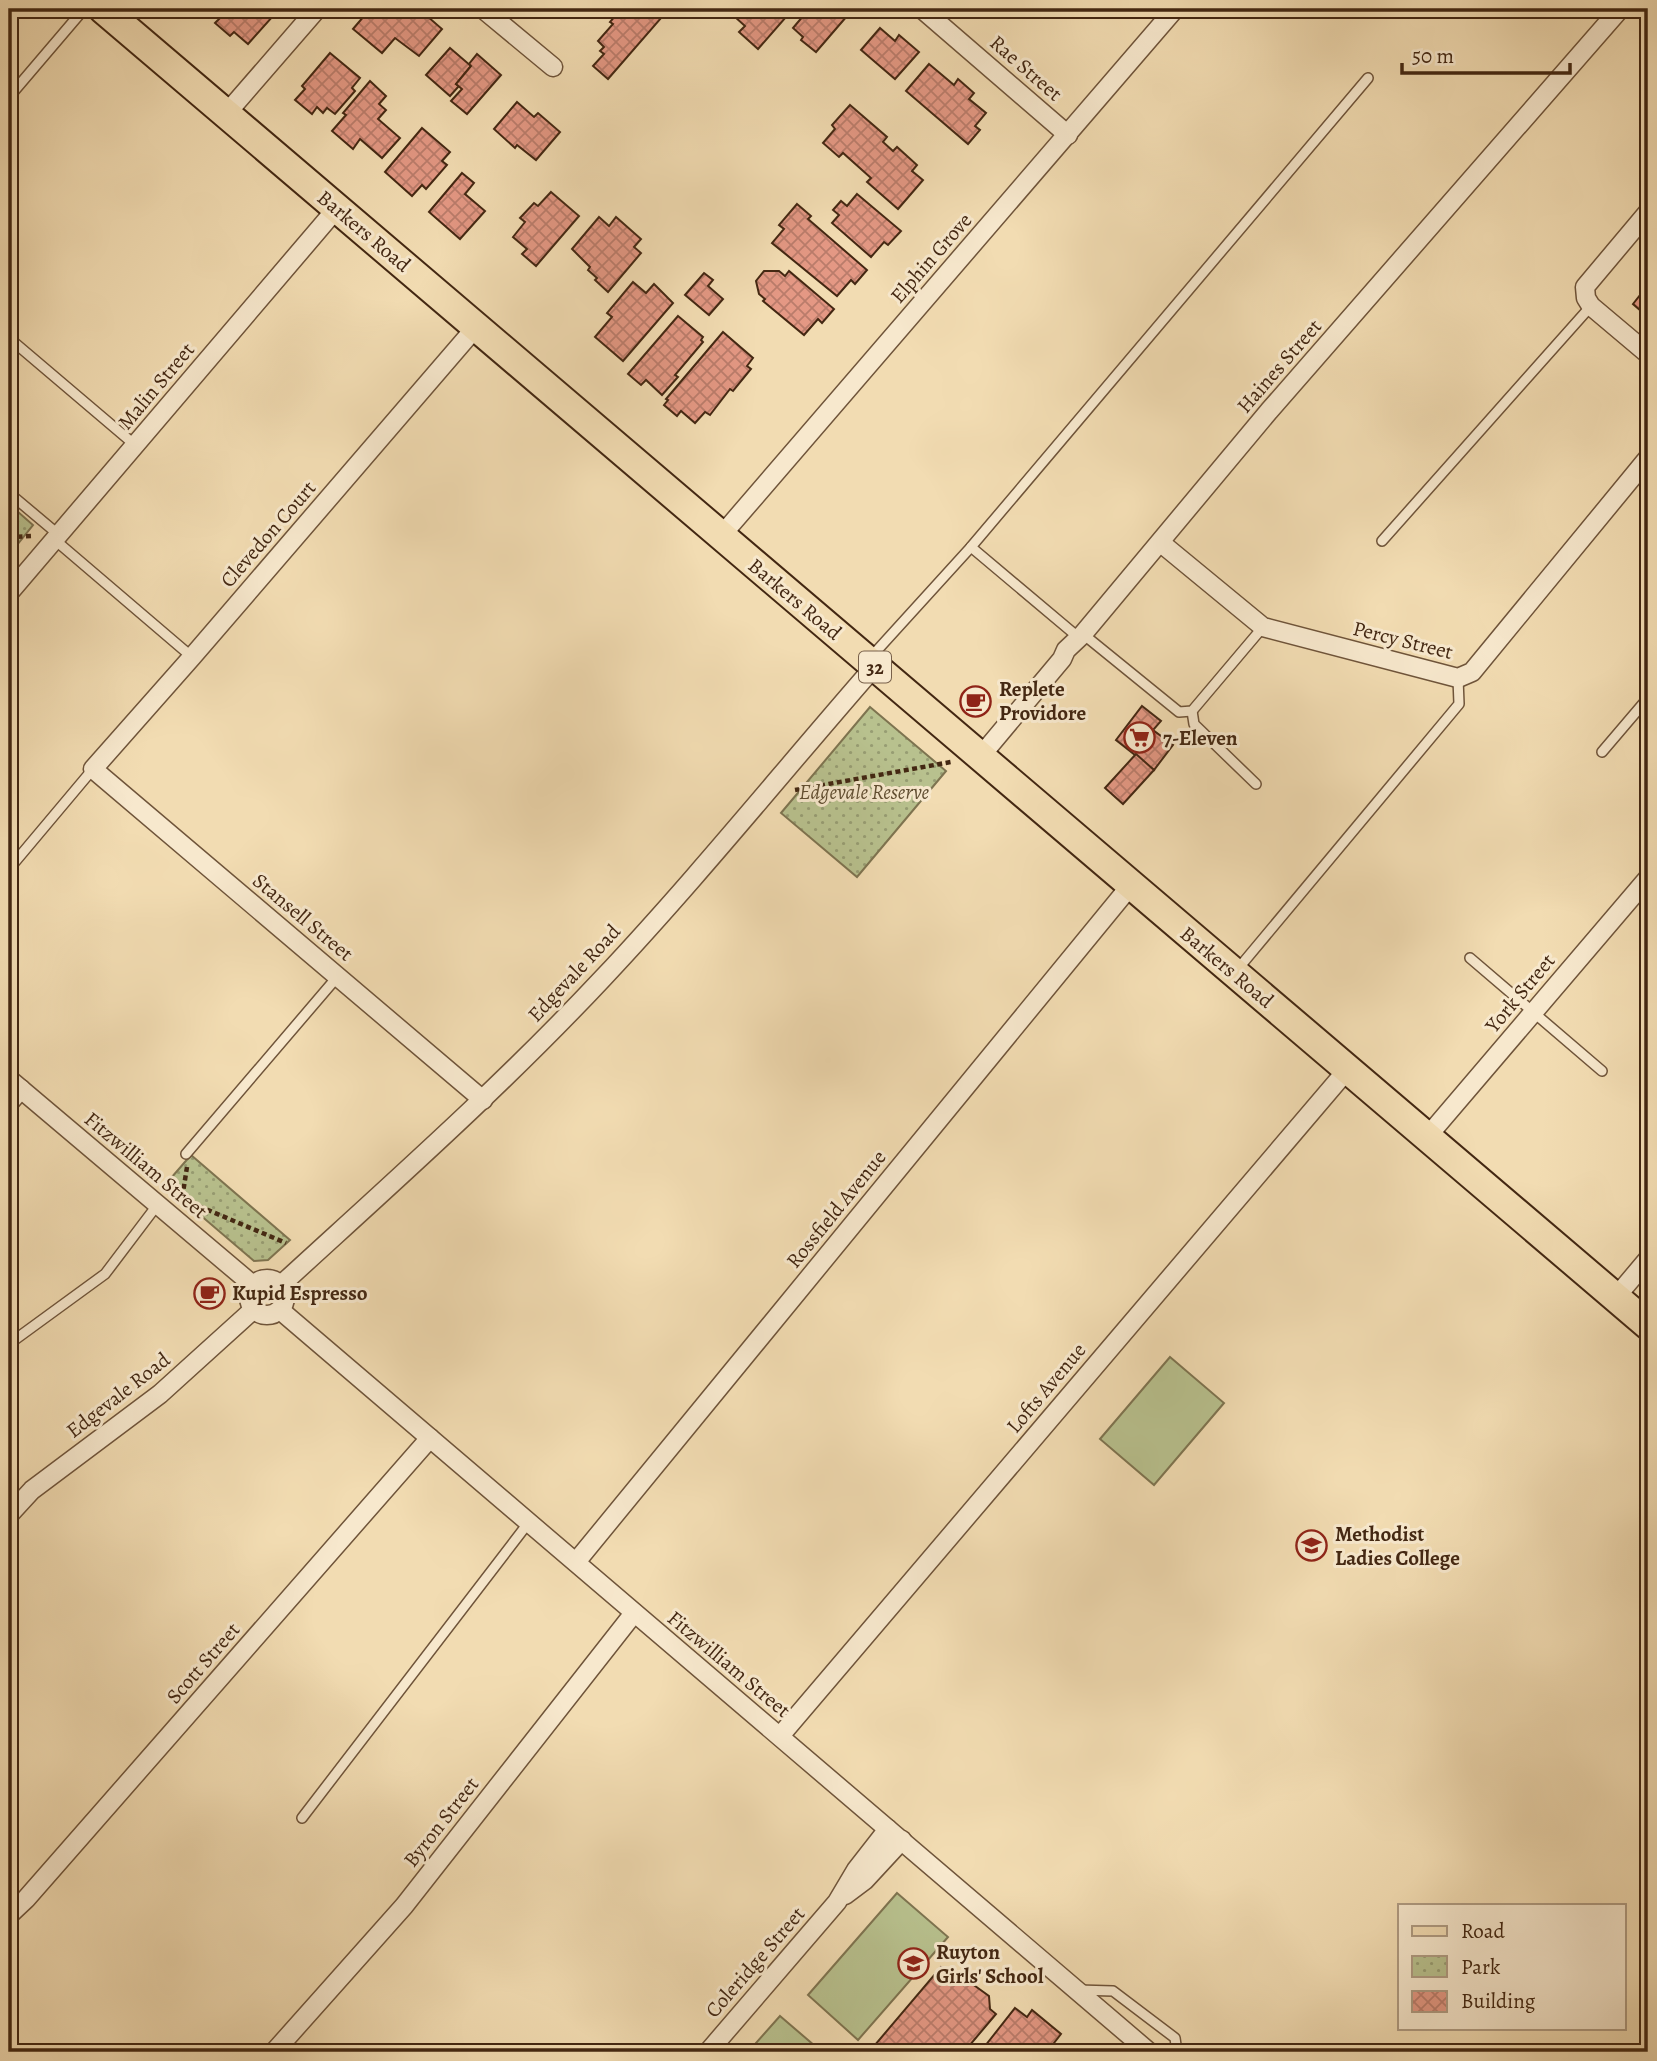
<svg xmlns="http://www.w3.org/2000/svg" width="1657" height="2061" font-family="Alegreya,serif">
	<defs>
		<pattern id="park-dots" width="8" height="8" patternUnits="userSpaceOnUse" patternTransform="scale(1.75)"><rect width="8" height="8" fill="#b8c18e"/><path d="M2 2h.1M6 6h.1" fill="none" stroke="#979d73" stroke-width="1.8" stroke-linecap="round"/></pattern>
		<pattern id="building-cross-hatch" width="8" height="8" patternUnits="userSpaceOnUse" patternTransform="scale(1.75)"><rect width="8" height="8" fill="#e49884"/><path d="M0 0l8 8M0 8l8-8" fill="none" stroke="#ba7c6b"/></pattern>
	</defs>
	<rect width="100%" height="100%" fill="#f2dcb2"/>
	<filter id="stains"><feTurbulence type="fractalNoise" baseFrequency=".00286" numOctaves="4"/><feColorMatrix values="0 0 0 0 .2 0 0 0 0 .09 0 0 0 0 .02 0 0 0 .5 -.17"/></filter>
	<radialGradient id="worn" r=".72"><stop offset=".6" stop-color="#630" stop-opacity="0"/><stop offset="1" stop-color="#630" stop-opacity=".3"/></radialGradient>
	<g fill="url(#park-dots)" stroke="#7e7450" stroke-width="2">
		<path d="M9,504L33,525L9,555Z"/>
		<path d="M870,707L946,771L857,877L781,813Z"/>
		<path d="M191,1155L290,1240L268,1260L254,1261L165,1185Z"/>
	</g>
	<g fill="#b8c18e" stroke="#7e7450" stroke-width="2">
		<path d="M1170,1357L1224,1403L1154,1485L1100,1439Z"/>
		<path d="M897,1893L948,1937L858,2040L808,1995Z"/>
		<path d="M780,2016L822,2052H748Z"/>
	</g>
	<g fill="url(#building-cross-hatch)" stroke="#432712" stroke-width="2">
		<path d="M208,9H266L274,15L248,44L234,32L230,36L215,23L219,19Z"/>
		<path d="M370,9H374L382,16L388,9H407L414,14L419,9L442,29L419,56L395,38L382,53L353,29Z"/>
		<path d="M608,9H652L662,17L608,79L593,66L604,54L600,51L604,47L598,41L613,24L610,22L616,15Z"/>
		<path d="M742,9H793L758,49L739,32L745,26L735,17Z"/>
		<path d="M809,9H839L847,16L816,52L801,40L803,37L793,28Z"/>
		<path d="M880,28L895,41L899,35L919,52L895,79L861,50Z"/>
		<path d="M450,48L471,66L456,84L459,86L450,96L426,75Z"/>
		<path d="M330,53L360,78L352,88L355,91L335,114L327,108L323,113L317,107L312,114L295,100L305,89L302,86Z"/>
		<path d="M477,54L501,75L467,114L451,101L462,89L456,84L471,66L469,64Z"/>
		<path d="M929,64L954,85L958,79L974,93L969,99L986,113L975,126L980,130L968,144L906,91Z"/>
		<path d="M370,81L386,96L379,104L386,110L378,119L400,138L382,158L360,139L353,149L332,131L346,115L343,113Z"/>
		<path d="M517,102L534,117L538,113L560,132L536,160L517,145L515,148L494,129Z"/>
		<path d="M850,105L887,137L883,142L893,151L897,147L917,165L912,171L923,180L898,209L867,182L871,178L843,153L839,157L823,143L835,129L832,125Z"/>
		<path d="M422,128L450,152L442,161L447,165L426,189L422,185L412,196L385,172Z"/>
		<path d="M462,173L474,183L465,194L485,211L460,239L429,212Z"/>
		<path d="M551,192L579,216L536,266L522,254L527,249L513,237L525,222L520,218L534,203L538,206Z"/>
		<path d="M857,194L901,231L888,245L884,242L871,257L832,223L839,215L833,210L841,201L847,206Z"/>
		<path d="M797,204L811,216L808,219L867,270L855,284L851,280L837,296L772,243L784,229L779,225Z"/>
		<path d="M599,217L609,226L616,217L641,239L634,247L641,253L608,292L595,280L597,278L588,270L590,267L572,249Z"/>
		<path d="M764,271H779L785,276L789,271L834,309L822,323L818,319L804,335L763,301L765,299L759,294L756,281Z"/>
		<path d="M704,273L713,280L708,286L723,299L709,315L685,295Z"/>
		<path d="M633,282L646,293L654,284L673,303L623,361L595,337L612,317L607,313Z"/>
		<path d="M1648,285V317L1633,304Z"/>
		<path d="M678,316L703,337L701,340L703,342L675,375L678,377L662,395L646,380L641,385L628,374Z"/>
		<path d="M723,332L753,358L747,366L751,369L733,391L730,389L710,415L705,412L695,423L681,411L677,416L664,405L668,400L666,399Z"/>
		<path d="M1142,706L1161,721L1153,730L1173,745L1154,770L1116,740Z"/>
		<path d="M1136,754L1154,770L1123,804L1105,788Z"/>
		<path d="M941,1967L951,1973H957L989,1996L990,2009L996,2014L964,2052H869Z"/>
		<path d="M1015,2008L1027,2017L1032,2010L1061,2034L1047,2052H993L985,2046Z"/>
	</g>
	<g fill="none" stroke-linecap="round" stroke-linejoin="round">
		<defs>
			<g id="service">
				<path d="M9,97L84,9"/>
				<path d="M9,338L135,445"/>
				<path d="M9,493L59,535"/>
				<path d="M55,540L192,657"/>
				<path d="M1382,541L1591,306"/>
				<path d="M971,547L1078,637"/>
				<path d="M1083,634L1179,712L1192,711L1263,627"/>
				<path d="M871,657L971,547L1368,78"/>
				<path d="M1192,711L1194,724L1256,784"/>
				<path d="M1602,752L1648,698"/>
				<path d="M9,869L93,769"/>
				<path d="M1470,958L1602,1071"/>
				<path d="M1237,970L1459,704L1458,678"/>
				<path d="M186,1154L338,976"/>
				<path d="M9,1344L105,1274L158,1204"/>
				<path d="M302,1818L529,1522"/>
				<path d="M1078,1990L1113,1991L1175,2038L1177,2052"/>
			</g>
			<g id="minor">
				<path d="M483,9L553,67"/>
				<path d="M922,9L1068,135"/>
				<path d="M226,114L317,9"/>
				<path d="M1648,212L1585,287L1586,298L1591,306L1648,354"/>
				<path d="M476,327L192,657L93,769L483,1100"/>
				<path d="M721,536L1175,9"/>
				<path d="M1161,543L1263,627L1458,678L1472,672L1648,458"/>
				<path d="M9,593L337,208"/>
				<path d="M980,757L1062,659L1066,650L1083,634L1269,411L1620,9"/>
				<path d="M9,1079L254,1286"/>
				<path d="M9,1103L21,1089"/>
				<path d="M1427,1137L1648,878"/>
				<circle cx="267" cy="1297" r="18"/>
				<path d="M281,1285C390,1185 501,1087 603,978C697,878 784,770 874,667"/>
				<path d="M1616,1297L1648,1259"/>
				<path d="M280,1310L1149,2052"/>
				<path d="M9,1515L32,1490L160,1394L254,1309"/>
				<path d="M576,1562L1131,885"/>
				<path d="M780,1736L1347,1070"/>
				<path d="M845,1895L865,1880L902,1840"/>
				<path d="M9,1915L26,1899L430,1438"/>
				<path d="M274,2052L404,1906L634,1613"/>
				<path d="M708,2052L837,1902L856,1870L888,1829"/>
			</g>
			<path id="primary" d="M103,9L1648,1325"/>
		</defs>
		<use href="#service" stroke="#6f543a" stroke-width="12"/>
		<use href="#minor" stroke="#6f543a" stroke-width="21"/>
		<use href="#primary" stroke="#432712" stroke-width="32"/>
		<g stroke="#432712" stroke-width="4.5" stroke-dasharray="5 3.5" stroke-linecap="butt">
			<path d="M9,537L33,536"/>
			<path d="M795,790L951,762"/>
			<path d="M187,1167L182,1199L286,1243"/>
		</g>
		<use href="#service" stroke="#f7e8cd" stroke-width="9"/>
		<use href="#minor" stroke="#f7e8cd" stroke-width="18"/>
		<use href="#primary" stroke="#f2dcb2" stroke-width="28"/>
	</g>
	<defs>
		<symbol id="cafe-ring" viewBox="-11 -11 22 22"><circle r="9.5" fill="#f7e8cd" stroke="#8f2418" stroke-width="1.5"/><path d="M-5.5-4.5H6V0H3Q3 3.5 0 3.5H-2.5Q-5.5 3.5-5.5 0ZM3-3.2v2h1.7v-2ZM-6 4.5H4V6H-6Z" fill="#8f2418"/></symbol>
		<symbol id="supermarket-ring" viewBox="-11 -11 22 22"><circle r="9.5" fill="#f7e8cd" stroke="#8f2418" stroke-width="1.5"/><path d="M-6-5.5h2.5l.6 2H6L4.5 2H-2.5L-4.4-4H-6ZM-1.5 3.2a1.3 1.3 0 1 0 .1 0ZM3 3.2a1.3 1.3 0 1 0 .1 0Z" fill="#8f2418"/></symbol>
		<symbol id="school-ring" viewBox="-11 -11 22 22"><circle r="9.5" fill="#f7e8cd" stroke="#8f2418" stroke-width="1.5"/><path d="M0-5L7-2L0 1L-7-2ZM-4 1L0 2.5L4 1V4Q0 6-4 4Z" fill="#8f2418"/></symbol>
	</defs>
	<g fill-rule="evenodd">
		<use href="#cafe-ring" x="958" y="684" width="35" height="35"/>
		<use href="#supermarket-ring" x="1122" y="720" width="35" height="35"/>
		<use href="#cafe-ring" x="192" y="1276" width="35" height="35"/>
		<use href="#school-ring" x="1294" y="1528" width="35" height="35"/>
		<use href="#school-ring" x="896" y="1946" width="35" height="35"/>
	</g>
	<g text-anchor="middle" stroke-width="6" stroke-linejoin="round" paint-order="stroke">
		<rect fill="#f7e8cd" stroke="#79614a" stroke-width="2" x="859" y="651.5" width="32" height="31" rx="5"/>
		<g font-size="19" font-weight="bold" fill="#432712">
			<text x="875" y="674">32</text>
		</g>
		<g font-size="21" fill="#432712" stroke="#f7e8cd">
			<text transform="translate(1026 68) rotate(41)" y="7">Rae Street</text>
			<text transform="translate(364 231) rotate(40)" y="7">Barkers Road</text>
			<text transform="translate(931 258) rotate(-49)" y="7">Elphin Grove</text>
			<text transform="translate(1279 366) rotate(-49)" y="7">Haines Street</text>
			<text transform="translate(156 386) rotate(-50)" y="7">Malin Street</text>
			<text transform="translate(268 534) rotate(-49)" y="7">Clevedon Court</text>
			<text transform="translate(795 599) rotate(40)" y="7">Barkers Road</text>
			<text transform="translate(1403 640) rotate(14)" y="7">Percy Street</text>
			<text transform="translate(303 917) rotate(40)" y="7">Stansell Street</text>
			<text transform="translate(1227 967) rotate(40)" y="7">Barkers Road</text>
			<text transform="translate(574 973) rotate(-47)" y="7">Edgevale Road</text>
			<text transform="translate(1520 993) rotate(-50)" y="7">York Street</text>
			<text transform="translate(146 1165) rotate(40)" y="7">Fitzwilliam Street</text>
			<text transform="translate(836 1209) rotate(-51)" y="7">Rossfield Avenue</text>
			<text transform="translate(1046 1388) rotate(-50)" y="7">Lofts Avenue</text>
			<text transform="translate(118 1395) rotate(-38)" y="7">Edgevale Road</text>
			<text transform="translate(203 1663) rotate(-49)" y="7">Scott Street</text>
			<text transform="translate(729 1664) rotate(40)" y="7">Fitzwilliam Street</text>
			<text transform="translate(441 1822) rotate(-52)" y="7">Byron Street</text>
			<text transform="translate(755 1962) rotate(-49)" y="7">Coleridge Street</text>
		</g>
		<g font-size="21" font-weight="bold" fill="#432712" stroke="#f7e8cd" text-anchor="start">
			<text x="999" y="696">Replete<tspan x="999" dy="24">Providore</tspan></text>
			<text x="1163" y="745">7-Eleven</text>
			<text x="232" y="1300">Kupid Espresso</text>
			<text x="1335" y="1541">Methodist<tspan x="1335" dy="24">Ladies College</tspan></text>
			<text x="936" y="1959">Ruyton<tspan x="936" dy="24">Girls' School</tspan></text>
		</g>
		<g font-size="21" font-style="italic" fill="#604e31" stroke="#f7e8cd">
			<text x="864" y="799">Edgevale Reserve</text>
		</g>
	</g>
	<rect width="1657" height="2061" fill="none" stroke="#f2dcb2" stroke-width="35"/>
	<rect x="10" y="10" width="1636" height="2040" fill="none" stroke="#432712" stroke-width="3.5"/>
	<rect x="18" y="18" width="1622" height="2026" fill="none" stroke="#432712" stroke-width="2"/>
	<rect x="1398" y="1904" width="228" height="126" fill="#f7e8cd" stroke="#af9b82" stroke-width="2"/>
	<rect x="1412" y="1926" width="35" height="10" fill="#f2dcb2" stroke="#af9b82" stroke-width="2"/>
	<text x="1461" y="1938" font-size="21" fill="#432712">Road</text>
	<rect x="1412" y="1956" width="35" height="21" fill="url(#park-dots)" stroke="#af9b82" stroke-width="2"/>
	<text x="1461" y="1974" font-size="21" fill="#432712">Park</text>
	<rect x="1412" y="1991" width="35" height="21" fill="url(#building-cross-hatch)" stroke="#af9b82" stroke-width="2"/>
	<text x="1461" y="2008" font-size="21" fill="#432712">Building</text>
	<path d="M1402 63v10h168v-10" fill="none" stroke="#432712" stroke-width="3.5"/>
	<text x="1412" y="63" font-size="21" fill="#432712" stroke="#f7e8cd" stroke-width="5" paint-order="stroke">50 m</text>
	<rect width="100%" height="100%" filter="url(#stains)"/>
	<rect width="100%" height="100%" fill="url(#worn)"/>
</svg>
